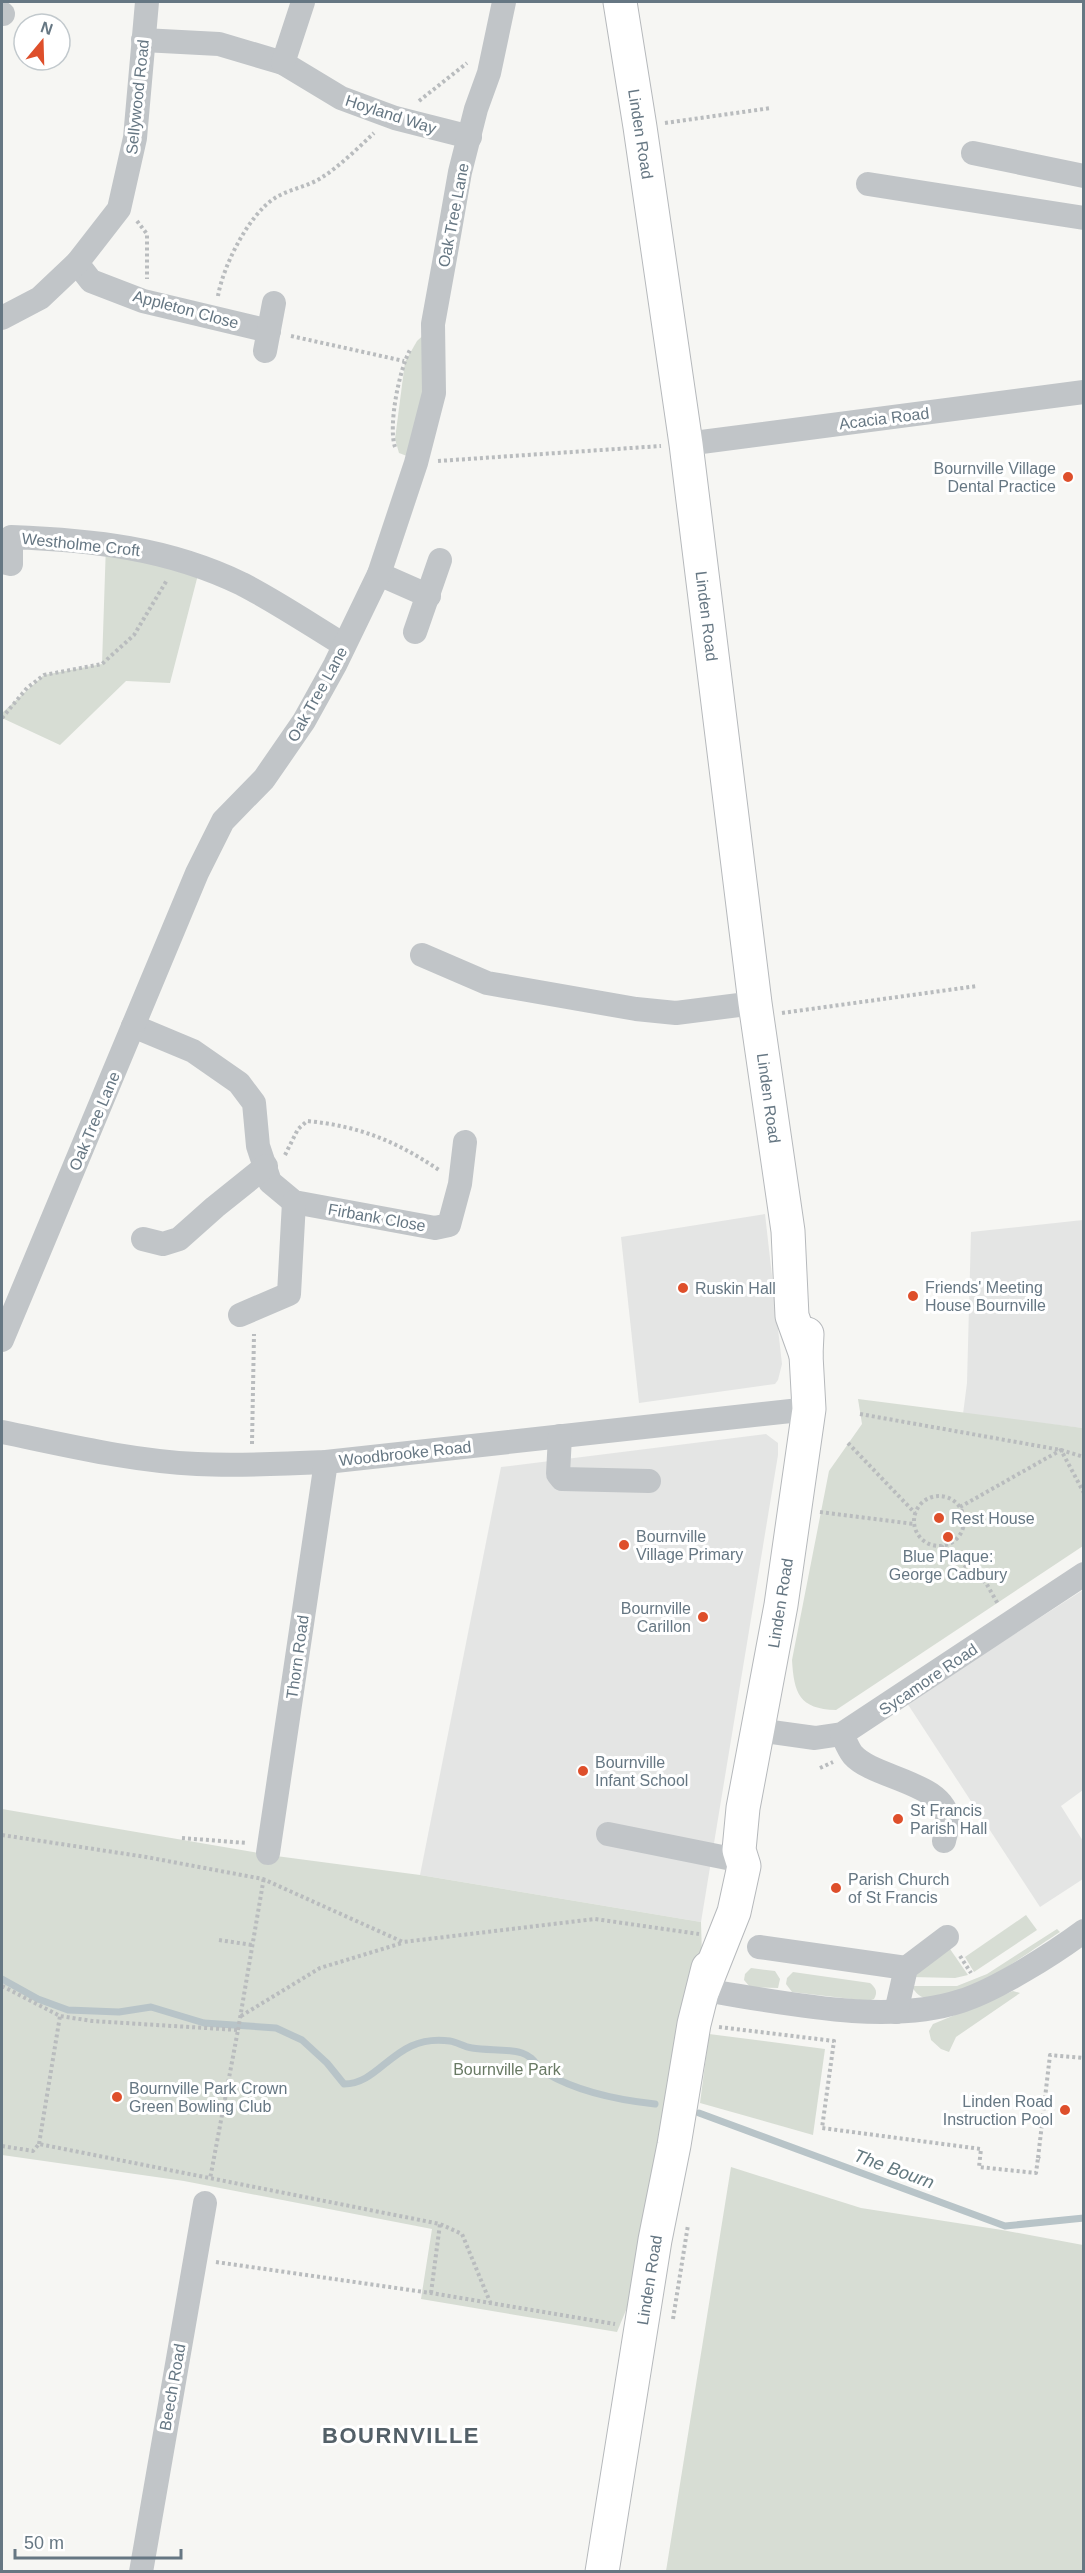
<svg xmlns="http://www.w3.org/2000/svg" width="1085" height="2573" font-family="Arial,sans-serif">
	<rect width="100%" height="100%" fill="#f6f6f3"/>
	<g fill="#e4e5e4">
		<path d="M765,1214L782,1364L778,1380L775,1384L639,1403L621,1237Z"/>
		<path d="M1083,1220V1428L963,1414L967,1383L971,1232Z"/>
		<path d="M766,1434L778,1443V1455L701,1922L420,1875L501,1467Z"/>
		<path d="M1083,1590V1790L1061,1806L1083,1841V1879L1040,1907L907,1703Z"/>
	</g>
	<g fill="#d7ddd4">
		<path d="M430,329L415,459L399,453L395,439L405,362L417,341Z"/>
		<path d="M106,544L200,567L170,683L126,681L60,745L2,718V713L44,675L102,664Z"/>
		<path d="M858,1399L1083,1428V1546L836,1710C799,1709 794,1693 792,1660L829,1471L862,1424Z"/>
		<path d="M2,1809L276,1856L420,1875L701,1922L703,1990L655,2240L617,2332L421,2299L432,2229L184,2181L2,2155Z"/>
		<path d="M1026,1915L1037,1930L974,1972L965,1957Z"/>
		<path d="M1057,1929L1060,1932C1030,1951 964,2001 929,1999C920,1998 916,1993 911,1986H957L987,1974Z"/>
		<path d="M950,1949L968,1975L955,1978L911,1977Z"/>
		<path d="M751,1968L775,1971L780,1979L778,1988L750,1987L744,1980L745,1974Z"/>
		<path d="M793,1972L870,1983C876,1988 878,1992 874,1999L868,2001L792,1992L786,1984L787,1978Z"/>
		<path d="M1013,1991L1020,1993L956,2037L949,2052L941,2049L931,2040L929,2031L933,2024Z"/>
		<path d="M709,2034L825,2049L813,2135L700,2103Z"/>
		<path d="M731,2167L861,2208L1002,2230L1083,2245V2571H666Z"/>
	</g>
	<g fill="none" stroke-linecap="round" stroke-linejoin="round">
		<g stroke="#b8c4c8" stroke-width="7">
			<path d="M2,1979L38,1999L68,2010L119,2012L151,2007L204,2023L276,2028L302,2040L327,2063L344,2084C382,2084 394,2033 450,2041C457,2042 464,2047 472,2048C488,2051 506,2048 522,2053C536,2058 536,2067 546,2073C578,2092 618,2100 655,2104"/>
			<path d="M699,2113L1005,2226L1084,2218"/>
		</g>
		<defs>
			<g id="highway">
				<path d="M620,2L640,127L686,444L755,1003L788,1231L792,1316L806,1355"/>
				<path d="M703,1990L734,1912L744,1866L739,1850L743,1808L781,1605L809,1409L806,1355L807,1334"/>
				<path d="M602,2572L655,2240L674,2145L694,2024L708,1968"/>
			</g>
		</defs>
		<use href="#highway" stroke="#b6b9bc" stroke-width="35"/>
		<g stroke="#b9bcbe" stroke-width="4" stroke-dasharray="3 3" stroke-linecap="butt">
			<path d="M419,101L467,63"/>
			<path d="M665,123L771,108"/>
			<path d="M137,221L147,234V279"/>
			<path d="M218,296C223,266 249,214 275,198C289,189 307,187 321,178C340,166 358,148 374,133"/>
			<path d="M291,336L404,361"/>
			<path d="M395,447C388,426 399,370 410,350"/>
			<path d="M438,461L661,446"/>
			<path d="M2,718L27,688L44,675L102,664L134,635L167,580"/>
			<path d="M782,1013L977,986"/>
			<path d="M285,1155L298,1129L307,1121C359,1126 396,1141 439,1170"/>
			<path d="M860,1414L1061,1450L1084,1457"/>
			<path d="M848,1443L915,1513"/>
			<path d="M252,1444L254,1334"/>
			<circle cx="939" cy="1521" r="25"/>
			<path d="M960,1507L1061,1450L1084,1493"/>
			<path d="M820,1512L914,1524"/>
			<path d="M941,1546L986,1583L998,1604"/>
			<path d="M820,1768L833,1762"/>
			<path d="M2,1835L146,1857L263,1879L403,1942L595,1919L699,1934"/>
			<path d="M182,1838L247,1843"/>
			<path d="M219,1940L252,1945"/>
			<path d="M960,1956L971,1973"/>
			<path d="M2,1986L60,2016L92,2021L238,2030L210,2179"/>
			<path d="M241,2016L320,1968L402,1943"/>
			<path d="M719,2027L834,2041L822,2128L981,2149L979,2167L1036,2173L1038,2158L1040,2159"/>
			<path d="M238,2030L264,1877"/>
			<path d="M39,2144L60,2016"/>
			<path d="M2,2146L33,2151L39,2144L440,2224L462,2234L490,2302"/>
			<path d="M1038,2158L1050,2055L1084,2058"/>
			<path d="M216,2262L431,2293L615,2324"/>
			<path d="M431,2293L440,2224"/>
			<path d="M673,2319L688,2225"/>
		</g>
		<g stroke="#c1c5c8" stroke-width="24">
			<path d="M2,13L3,14"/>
			<path d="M143,40L219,44L283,63L341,98L395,118L470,137"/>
			<path d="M283,63L303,2"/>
			<path d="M973,153L1084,176"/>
			<path d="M868,184L1084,218"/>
			<path d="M77,263L91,281L143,301L269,331"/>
			<path d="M2,318L40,298L77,263L119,209L135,138L147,2"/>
			<path d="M265,351L274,303"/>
			<path d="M686,444L1084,392"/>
			<path d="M2,562L11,564V537C92,540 168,548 242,584C277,602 311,625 344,645"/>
			<path d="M379,574L429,596"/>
			<path d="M415,632L440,560"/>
			<path d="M422,955L487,983L636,1009L676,1013L755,1003"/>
			<path d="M133,1026L193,1051L239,1083L254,1103L258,1146L270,1182L294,1202L435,1228L449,1225L460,1184L465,1142"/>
			<path d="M143,1239L163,1244L179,1239L215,1207L266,1166"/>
			<path d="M240,1315L289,1294L294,1202"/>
			<path d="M2,1340L197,873L223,821L264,779L304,721L335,665L379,574L416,463L434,393L433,324L446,252L460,172L476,109L489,73L504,2"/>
			<path d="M2,1432C66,1445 131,1461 197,1464C240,1466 283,1464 326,1462L809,1409"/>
			<path d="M560,1436L558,1474L562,1479L649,1481"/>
			<path d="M757,1730L815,1738L842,1734L1084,1574"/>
			<path d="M842,1734C845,1740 848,1749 853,1755C874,1779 947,1782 948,1822C948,1828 945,1835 944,1841"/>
			<path d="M608,1834L732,1859"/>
			<path d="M268,1853L326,1462"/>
			<path d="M759,1947L906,1968"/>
			<path d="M703,1990C781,2002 885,2026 961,2001C996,1990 1053,1954 1084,1931"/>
			<path d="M896,2012L906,1968L947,1937"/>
			<path d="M141,2572L205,2203"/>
		</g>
		<use href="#highway" stroke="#fff" stroke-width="33"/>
	</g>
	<g fill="#de4f2b" stroke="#fff" stroke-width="2">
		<circle cx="1068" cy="477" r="6"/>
		<circle cx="683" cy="1288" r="6"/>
		<circle cx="913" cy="1296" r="6"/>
		<circle cx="939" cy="1518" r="6"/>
		<circle cx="948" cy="1537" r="6"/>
		<circle cx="624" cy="1545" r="6"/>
		<circle cx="703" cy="1617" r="6"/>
		<circle cx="583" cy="1771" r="6"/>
		<circle cx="898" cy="1819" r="6"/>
		<circle cx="836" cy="1888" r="6"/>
		<circle cx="117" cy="2097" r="6"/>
		<circle cx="1065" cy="2110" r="6"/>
	</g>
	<g text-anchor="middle" stroke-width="6" stroke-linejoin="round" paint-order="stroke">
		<g font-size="16" fill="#667783" stroke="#fff">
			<text transform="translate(137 97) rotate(-84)" y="6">Sellywood Road</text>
			<text transform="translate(391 114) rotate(18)" y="6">Hoyland Way</text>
			<text transform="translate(641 134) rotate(81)" y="6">Linden Road</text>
			<text transform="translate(453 215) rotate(-79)" y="6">Oak Tree Lane</text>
			<text transform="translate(186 309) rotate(15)" y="6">Appleton Close</text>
			<text transform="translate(884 418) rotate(-7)" y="6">Acacia Road</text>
			<text transform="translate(81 544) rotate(6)" y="6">Westholme Croft</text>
			<text transform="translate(707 616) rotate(83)" y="6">Linden Road</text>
			<text transform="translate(317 694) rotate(-61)" y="6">Oak Tree Lane</text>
			<text transform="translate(769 1098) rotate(82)" y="6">Linden Road</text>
			<text transform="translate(94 1121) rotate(-67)" y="6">Oak Tree Lane</text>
			<text transform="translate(377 1217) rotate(10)" y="6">Firbank Close</text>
			<text transform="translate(405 1453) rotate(-6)" y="6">Woodbrooke Road</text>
			<text transform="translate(780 1603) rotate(-81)" y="6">Linden Road</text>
			<text transform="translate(297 1657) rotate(-82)" y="6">Thorn Road</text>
			<text transform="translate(928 1679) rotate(-34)" y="6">Sycamore Road</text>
			<text transform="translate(649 2280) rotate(-81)" y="6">Linden Road</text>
			<text transform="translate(172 2387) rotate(-80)" y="6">Beech Road</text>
		</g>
		<g font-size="16" fill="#667783" stroke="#fff" text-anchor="start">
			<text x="1056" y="474" text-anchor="end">Bournville Village<tspan x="1056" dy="18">Dental Practice</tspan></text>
			<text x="925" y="1293">Friends' Meeting<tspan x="925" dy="18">House Bournville</tspan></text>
			<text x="695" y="1294">Ruskin Hall</text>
			<text x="951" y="1524">Rest House</text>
			<text x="636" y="1542">Bournville<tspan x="636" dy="18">Village Primary</tspan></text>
			<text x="948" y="1562" text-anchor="middle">Blue Plaque:<tspan x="948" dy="18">George Cadbury</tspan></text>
			<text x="691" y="1614" text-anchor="end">Bournville<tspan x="691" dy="18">Carillon</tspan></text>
			<text x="595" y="1768">Bournville<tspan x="595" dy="18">Infant School</tspan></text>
			<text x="910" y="1816">St Francis<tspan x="910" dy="18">Parish Hall</tspan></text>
			<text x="848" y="1885">Parish Church<tspan x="848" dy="18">of St Francis</tspan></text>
			<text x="129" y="2094">Bournville Park Crown<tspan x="129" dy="18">Green Bowling Club</tspan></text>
			<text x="1053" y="2107" text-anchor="end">Linden Road<tspan x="1053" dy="18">Instruction Pool</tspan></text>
		</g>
		<g font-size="16" fill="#697a64" stroke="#fff">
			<text x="507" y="2075">Bournville Park</text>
		</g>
		<g font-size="18" font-style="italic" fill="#62787f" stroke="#fff">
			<text transform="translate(894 2169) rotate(20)" y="6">The Bourn</text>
		</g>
		<g font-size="22" font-weight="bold" letter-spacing="1.5" fill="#536068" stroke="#fff">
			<text x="401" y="2443">BOURNVILLE</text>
		</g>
	</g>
	<rect width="1085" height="2573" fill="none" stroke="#667783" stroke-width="6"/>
	<g transform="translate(42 42) rotate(19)"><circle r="28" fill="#ffffff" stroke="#c2c9cd" stroke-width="1.5"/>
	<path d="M0-4.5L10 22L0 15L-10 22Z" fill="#de4f2b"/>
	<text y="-9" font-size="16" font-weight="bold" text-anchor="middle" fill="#667783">N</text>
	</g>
	<path d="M15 2549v9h166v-9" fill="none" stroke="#667783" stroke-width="3"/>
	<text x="24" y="2549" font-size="18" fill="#667783" stroke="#ffffff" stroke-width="4.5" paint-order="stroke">50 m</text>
</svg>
